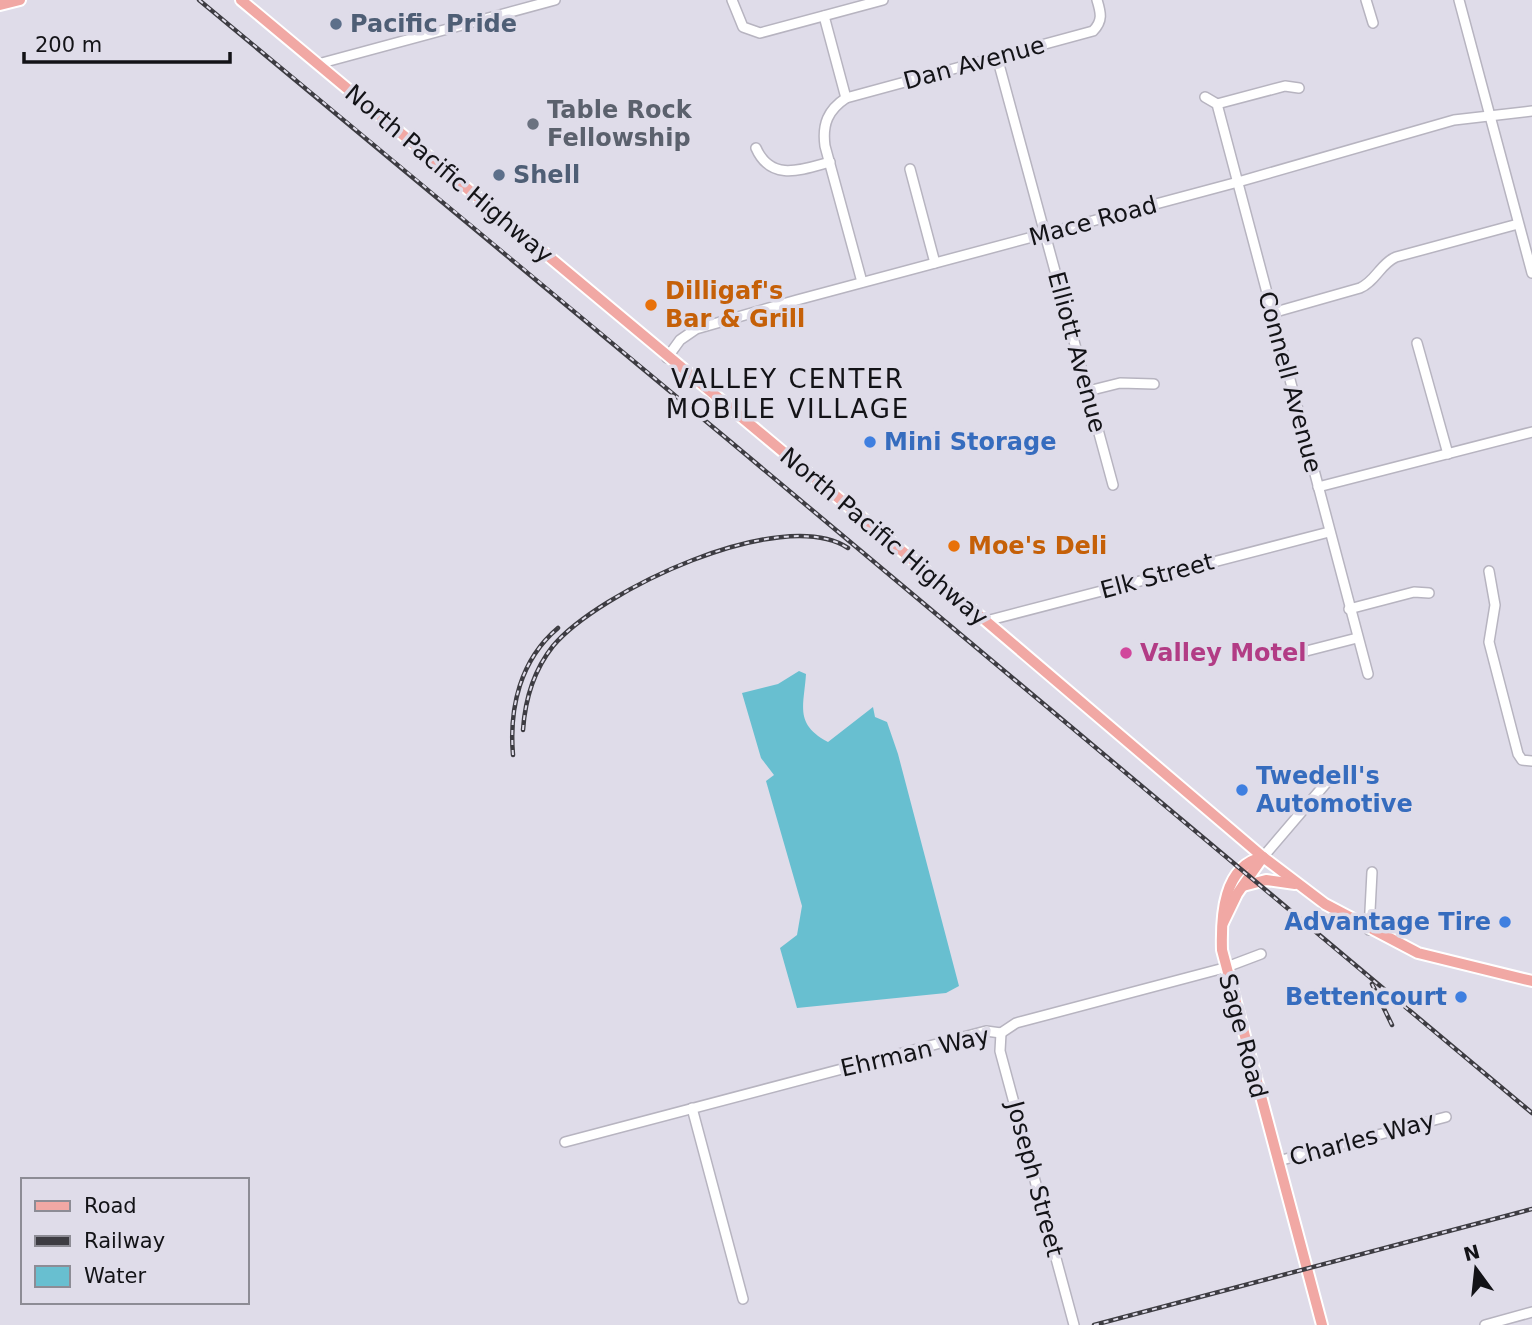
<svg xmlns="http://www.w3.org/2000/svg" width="1532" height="1325" font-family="'DejaVu Sans',sans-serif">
	<rect width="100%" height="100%" fill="#dfdce9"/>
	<path fill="#68bfd0" d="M799,671L806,674C804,706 794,724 828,742L873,707L875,717L887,722L898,754L959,986L946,993L797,1008L780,948L797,935L802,906L766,781L774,775L761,758L742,693L778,684Z"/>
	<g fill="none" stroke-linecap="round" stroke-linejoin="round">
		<defs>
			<g id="minor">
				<path d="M732,0L743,27L760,33L883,0"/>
				<path d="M1366,0L1373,23"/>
				<path d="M1459,0L1532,273"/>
				<path d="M824,16L846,98"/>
				<path d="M997,57L1113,485"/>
				<path d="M318,64L555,0"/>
				<path d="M1205,97L1217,104L1368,674"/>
				<path d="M1217,104L1285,86L1299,88"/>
				<path d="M756,148C771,182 801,170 830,162"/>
				<path d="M910,169L935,263"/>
				<path d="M862,282L825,146C822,124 828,110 846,98L1093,31C1103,21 1101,13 1097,0"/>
				<path d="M1272,313L1360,288C1376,281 1380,264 1396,257L1518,224"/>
				<path d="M1417,343L1448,454"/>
				<path d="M667,358L680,340L696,329L797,300L1238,182L1454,120L1532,111"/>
				<path d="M1088,391L1120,383L1154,384"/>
				<path d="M1318,487L1532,432"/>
				<path d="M1489,571L1495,605L1489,642L1518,754L1522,760L1532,761"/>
				<path d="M1349,609L1414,592L1429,593"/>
				<path d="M986,621L1329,532"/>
				<path d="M1283,657L1357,638"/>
				<path d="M1263,857L1327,782"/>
				<path d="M1369,930L1372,872"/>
				<path d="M1001,1033L1000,1051L1074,1325"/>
				<path d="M1001,1033L1016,1023L1224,968L1261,954"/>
				<path d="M692,1108L743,1299"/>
				<path d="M565,1142L986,1031L1001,1033"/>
				<path d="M1278,1161L1446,1117"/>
				<path d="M1485,1325L1532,1312"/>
			</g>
			<g id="major">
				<path d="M241,0L986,621L1263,857L1325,904L1418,953L1532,981"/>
				<path d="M0,5L20,0"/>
				<path d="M1263,857C1223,866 1221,916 1222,950L1322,1325"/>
				<path d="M1243,886L1266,880L1295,884"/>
				<path d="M1223,923L1237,894L1263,857"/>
			</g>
		</defs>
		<use href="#minor" stroke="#b7b4c0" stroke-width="12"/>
		<use href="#major" stroke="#fff" stroke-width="14"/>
		<use href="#minor" stroke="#fff" stroke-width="9"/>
		<use href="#major" stroke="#f1a8a4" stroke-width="10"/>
		<defs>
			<g id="rail">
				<path d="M199,0C646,368 1087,742 1532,1113"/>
				<path d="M523,730C525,700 534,670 553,646C598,592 781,504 848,548"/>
				<path d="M513,755C509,708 520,660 558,628"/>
				<path d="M1372,984L1392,1025"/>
				<path d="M1094,1325L1532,1209"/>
			</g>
		</defs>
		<use href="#rail" stroke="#3d3c42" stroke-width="4.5"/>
		<use href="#rail" stroke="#dfdce9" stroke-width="2" stroke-dasharray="5" stroke-linecap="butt"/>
	</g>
	<g fill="#5c6f8a" stroke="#dfdce9" stroke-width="2.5">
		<circle cx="336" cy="24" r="7"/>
		<circle cx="499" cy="175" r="7"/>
	</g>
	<circle fill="#6b7280" stroke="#dfdce9" stroke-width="2.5" cx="533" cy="124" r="7"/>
	<g fill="#e8710a" stroke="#dfdce9" stroke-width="2.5">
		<circle cx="651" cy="305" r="7"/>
		<circle cx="954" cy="546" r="7"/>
	</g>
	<g fill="#3f7fe0" stroke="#dfdce9" stroke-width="2.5">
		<circle cx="870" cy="442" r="7"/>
		<circle cx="1242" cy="790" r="7"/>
		<circle cx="1505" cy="922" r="7"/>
		<circle cx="1461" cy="997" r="7"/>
	</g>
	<circle fill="#d1479c" stroke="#dfdce9" stroke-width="2.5" cx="1126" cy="653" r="7"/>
	<g text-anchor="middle" stroke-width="7" stroke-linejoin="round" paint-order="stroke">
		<g font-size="24" font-weight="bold" fill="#4e5e75" stroke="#dfdce9" text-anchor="start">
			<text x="350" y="32">Pacific Pride</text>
			<text x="513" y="183">Shell</text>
		</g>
		<g font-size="24" fill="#131317" stroke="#dfdce9">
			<text transform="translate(974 63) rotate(-15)" y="8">Dan Avenue</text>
			<text transform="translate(449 174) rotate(40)" y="8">North Pacific Highway</text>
			<text transform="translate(1093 221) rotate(-15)" y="8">Mace Road</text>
			<text transform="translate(1077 352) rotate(75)" y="8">Elliott Avenue</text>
			<text transform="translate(1290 382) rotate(75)" y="8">Connell Avenue</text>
			<text transform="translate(884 537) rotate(40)" y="8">North Pacific Highway</text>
			<text transform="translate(1157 576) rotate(-15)" y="8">Elk Street</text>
			<text transform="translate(1243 1036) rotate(75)" y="8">Sage Road</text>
			<text transform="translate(915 1052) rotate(-13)" y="8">Ehrman Way</text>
			<text transform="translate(1362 1139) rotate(-15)" y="8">Charles Way</text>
			<text transform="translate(1035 1179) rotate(75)" y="8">Joseph Street</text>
		</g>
		<g font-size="24" font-weight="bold" fill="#5b616d" stroke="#dfdce9" text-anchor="start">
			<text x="547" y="118">Table Rock<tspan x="547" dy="28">Fellowship</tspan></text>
		</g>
		<g font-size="24" font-weight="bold" fill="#c56008" stroke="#dfdce9" text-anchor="start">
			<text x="665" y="299">Dilligaf's<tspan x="665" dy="28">Bar &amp; Grill</tspan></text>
			<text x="968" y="554">Moe's Deli</text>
		</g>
		<g font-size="24" font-weight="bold" fill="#366cbe" stroke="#dfdce9" text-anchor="start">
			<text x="884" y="450">Mini Storage</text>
			<text x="1256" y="784">Twedell's<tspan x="1256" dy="28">Automotive</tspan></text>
			<text x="1491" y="930" text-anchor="end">Advantage Tire</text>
			<text x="1447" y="1005" text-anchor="end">Bettencourt</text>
		</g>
		<g font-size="24" font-weight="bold" fill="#b23c85" stroke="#dfdce9" text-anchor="start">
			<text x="1140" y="661">Valley Motel</text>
		</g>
		<g font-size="26" letter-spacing="2" fill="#131317" stroke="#dfdce9">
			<text x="788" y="388">VALLEY CENTER<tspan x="788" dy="30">MOBILE VILLAGE</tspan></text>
		</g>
	</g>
	<rect x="21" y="1178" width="228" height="126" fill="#dfdce9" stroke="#8d8c95" stroke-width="2"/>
	<rect x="35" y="1201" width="35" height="10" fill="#f1a8a4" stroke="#8d8c95" stroke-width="2"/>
	<text x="84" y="1213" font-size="21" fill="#131317">Road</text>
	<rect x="35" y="1236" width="35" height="10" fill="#3d3c42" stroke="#8d8c95" stroke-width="2"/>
	<text x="84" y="1248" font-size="21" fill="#131317">Railway</text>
	<rect x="35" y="1266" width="35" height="21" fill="#68bfd0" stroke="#8d8c95" stroke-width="2"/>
	<text x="84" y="1283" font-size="21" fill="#131317">Water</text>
	<g transform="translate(1476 1269) rotate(345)" stroke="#dfdce9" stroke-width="5" paint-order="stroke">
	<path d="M0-5L12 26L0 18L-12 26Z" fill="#131317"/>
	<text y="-10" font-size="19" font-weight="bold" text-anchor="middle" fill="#131317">N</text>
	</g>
	<path d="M24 52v10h206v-10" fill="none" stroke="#131317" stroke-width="3.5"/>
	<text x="35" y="52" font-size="21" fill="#131317" stroke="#dfdce9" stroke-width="5" paint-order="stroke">200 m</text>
</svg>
